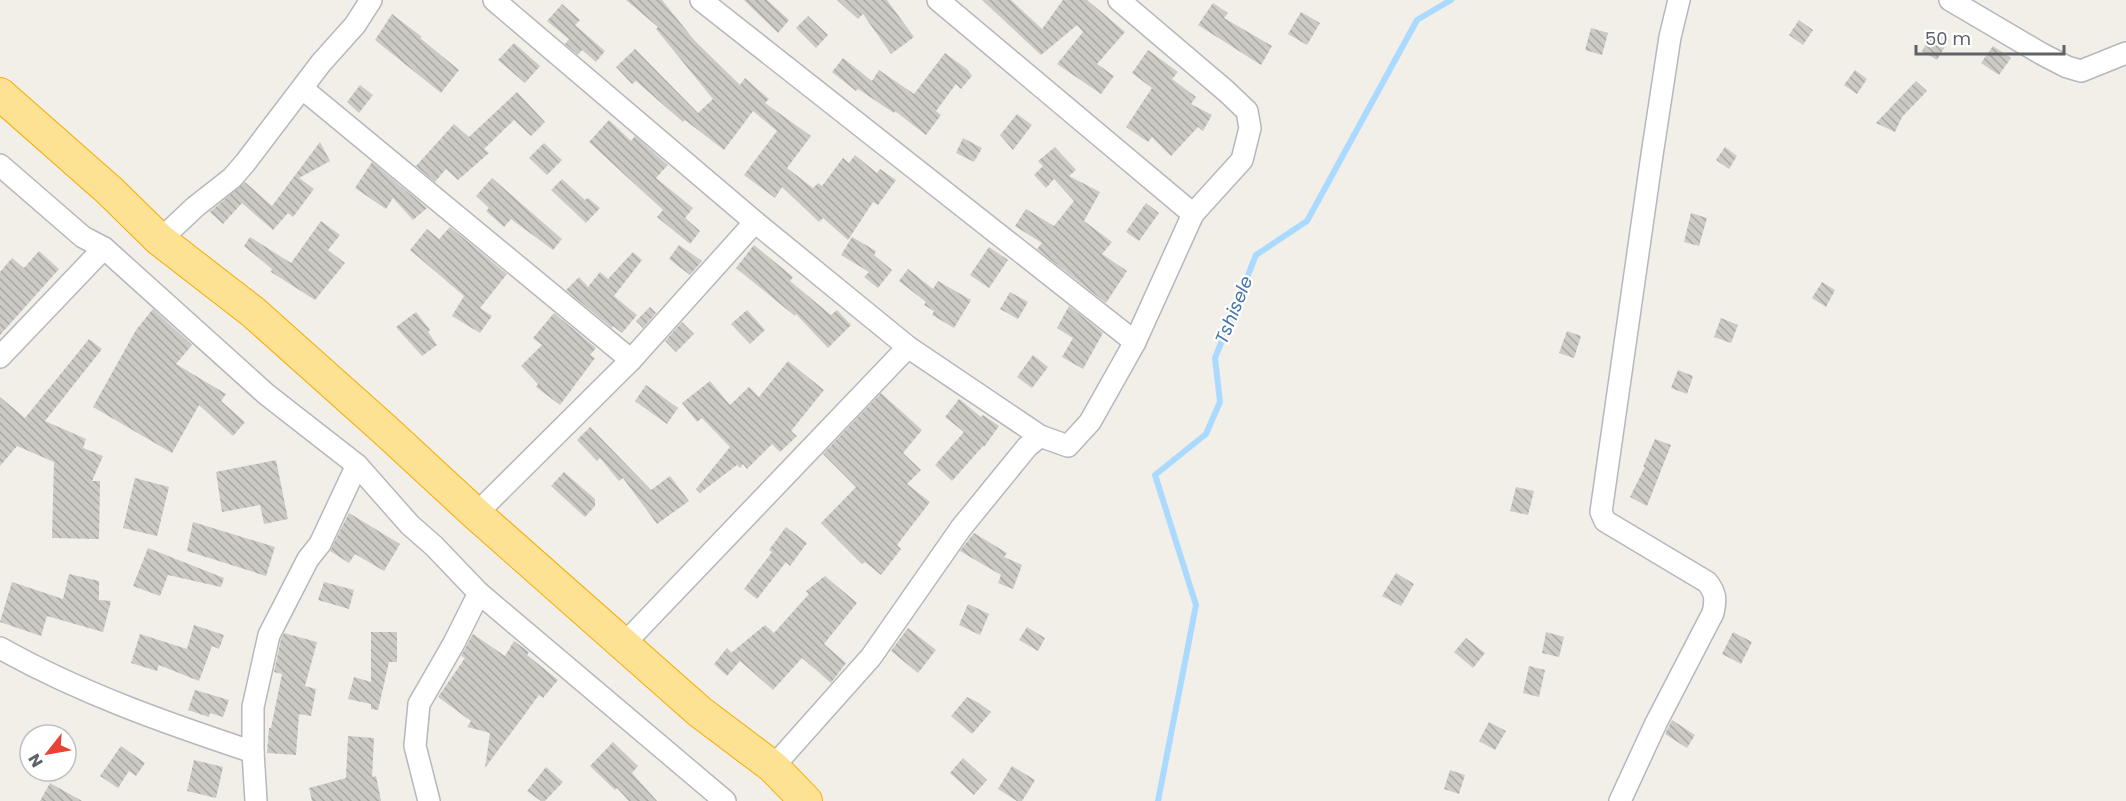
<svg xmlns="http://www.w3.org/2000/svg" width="2126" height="801" font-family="Poppins,sans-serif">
	<defs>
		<pattern id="building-back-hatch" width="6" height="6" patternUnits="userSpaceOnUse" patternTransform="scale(1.5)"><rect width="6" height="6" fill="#cccac5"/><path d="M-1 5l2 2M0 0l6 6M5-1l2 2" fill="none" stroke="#a9a8a4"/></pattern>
	</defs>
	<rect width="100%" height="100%" fill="#f1efe8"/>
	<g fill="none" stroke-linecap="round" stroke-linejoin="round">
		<path stroke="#aadaff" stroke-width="6" d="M1158,801L1196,605L1155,475L1206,434L1220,402L1215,358L1256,255L1307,221L1417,20L1451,0"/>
	</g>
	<g fill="url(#building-back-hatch)">
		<path d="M626,0H662L695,41L740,85L745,78L769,99L765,103L811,136L787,168L813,188L818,183L822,186L843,158L849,163L855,155L877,173L880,169L896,180L878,205L873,202L848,240L823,218L819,222L782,187L775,198L744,175L777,131L753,111L724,150L685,120L683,122L636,81L632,84L616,67L635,49L698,113L713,99L656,29L658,27Z"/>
		<path d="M744,0H767L789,20L778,33Z"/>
		<path d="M837,0H887L914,37L891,54L863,14L858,19Z"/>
		<path d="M982,0H1011L1042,29L1063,0H1087L1125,32L1097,64L1114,76L1101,94L1057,64L1083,32L1077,25L1041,55Z"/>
		<path d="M1213,3L1228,13L1224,18L1272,46L1261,65L1198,25Z"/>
		<path d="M562,4L580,20L575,25L605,51L596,62L582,50L578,55L565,44L569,39L547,21Z"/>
		<path d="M1301,12L1320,23L1307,45L1288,34Z"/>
		<path d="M392,14L422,37L420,38L459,70L441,93L375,40Z"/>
		<path d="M808,16L828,35L816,48L796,28Z"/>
		<path d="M1799,20L1813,30L1803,45L1789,35Z"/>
		<path d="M1591,28L1608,33L1602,55L1585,50Z"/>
		<path d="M1934,31L1949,40L1937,60L1922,51Z"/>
		<path d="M514,43L540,66L525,83L498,60Z"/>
		<path d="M1993,46L2011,58L1999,75L1981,63Z"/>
		<path d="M1148,50L1178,72L1172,79L1196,97L1191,104L1212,115L1203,131L1198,127L1171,156L1152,137L1148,142L1126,127L1152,88L1132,73Z"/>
		<path d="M945,53L968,70L972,76L961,89L956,84L936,111L941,115L926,135L895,111L894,113L858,89L856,91L832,72L843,58L872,81L879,70L914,94Z"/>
		<path d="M1855,70L1867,79L1857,94L1844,85Z"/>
		<path d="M1916,81L1927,91L1902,117L1895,132L1876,123Z"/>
		<path d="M360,85L373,95L359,113L347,102Z"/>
		<path d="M517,92L545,122L531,136L514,120L484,149L489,153L458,180L446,169L435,182L416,166L454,124L469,137Z"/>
		<path d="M1017,114L1032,125L1013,150L1000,135Z"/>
		<path d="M609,120L631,141L635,136L668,165L656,178L693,208L685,218L700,231L690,244L657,217L663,210L589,142Z"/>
		<path d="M963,138L982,148L974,162L956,153Z"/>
		<path d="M320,142L330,161L299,178L314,189L293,217L288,213L273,230L242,203L223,224L210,212L245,182L272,206Z"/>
		<path d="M544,143L562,160L547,175L529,158Z"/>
		<path d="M1055,147L1076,170L1069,176L1100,192L1084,221L1112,242L1102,254L1127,271L1106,303L1037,249L1042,243L1015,226L1026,209L1054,226L1074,201L1054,179L1046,188L1034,175L1043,166L1038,161Z"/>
		<path d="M1725,147L1737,156L1729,169L1716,160Z"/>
		<path d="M372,162L427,208L413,220L393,198L386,209L355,188Z"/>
		<path d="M492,178L562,239L553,250L511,219L504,227L486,211L489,208L476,196Z"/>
		<path d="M562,179L585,200L588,198L600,208L586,223L551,190Z"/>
		<path d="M1146,203L1159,213L1139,241L1126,232Z"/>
		<path d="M1691,213L1707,218L1699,246L1684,242Z"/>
		<path d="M321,221L340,235L328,250L345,263L315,300L271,272L272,269L244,246L250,237L291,263Z"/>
		<path d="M450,227L507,274L480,308L492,316L480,333L452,316L464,296L410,250L427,229L439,239Z"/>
		<path d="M852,237L876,251L874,255L892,270L878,288L864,277L869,272L841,255Z"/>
		<path d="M679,245L702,261L690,275L669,259Z"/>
		<path d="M754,245L793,277L790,281L831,315L837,310L851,325L828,348L796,314L795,316L736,268Z"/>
		<path d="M989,247L1008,260L989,288L970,275Z"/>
		<path d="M39,251L59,269L0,335V272L12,258L24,268Z"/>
		<path d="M633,252L642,260L614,296L637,315L622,333L613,326L612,328L566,290L579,277L588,287L600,272L608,279Z"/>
		<path d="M908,269L933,289L938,281L971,300L954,328L932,315L934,311L924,305L926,302L899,281Z"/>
		<path d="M1822,282L1835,290L1826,307L1812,298Z"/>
		<path d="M1010,292L1028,302L1018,319L1000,309Z"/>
		<path d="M1069,306L1103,333L1083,369L1062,357L1073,338L1057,328Z"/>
		<path d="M650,307L656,313L643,328L636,321Z"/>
		<path d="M153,309L192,345L176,364L226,394L221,401L245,422L233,436L199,405L172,453L93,407L136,330Z"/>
		<path d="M747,310L765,330L750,344L731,324Z"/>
		<path d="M416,312L430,330L428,332L437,345L422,356L396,327Z"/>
		<path d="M554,313L596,348L590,355L595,358L560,405L536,387L538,384L521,366L542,345L533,338Z"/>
		<path d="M1721,318L1738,325L1731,343L1714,337Z"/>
		<path d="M682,322L694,334L676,352L665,341Z"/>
		<path d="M1567,331L1581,336L1574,358L1559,353Z"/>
		<path d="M89,339L102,349L45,421L86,439L83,448L103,456L92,481H100L99,539L52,538L54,462L17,446L0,466V397L25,418Z"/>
		<path d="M1033,355L1048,367L1032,388L1017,377Z"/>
		<path d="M788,361L824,390L791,431L797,436L780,452L772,444L747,469L743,464L740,468L737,465L700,493L696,489L730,447L702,418L697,422L682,403L710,381L730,405L749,387L759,397Z"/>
		<path d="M1678,370L1693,376L1687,394L1671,388Z"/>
		<path d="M646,385L678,408L667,424L635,401Z"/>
		<path d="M881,393L922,430L903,453L921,470L907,484L930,502L897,545L901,549L881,575L865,562L862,564L821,523L856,487L823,454Z"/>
		<path d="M959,399L981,417L983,415L999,426L984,447L983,446L952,481L935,465L964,432L945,417Z"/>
		<path d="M590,427L651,490L670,476L689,501L657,524L623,478L619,481L600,458L597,461L577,440Z"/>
		<path d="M1655,439L1671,445L1647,506L1630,497L1645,467H1643Z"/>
		<path d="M276,460L288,519L264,524L260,505L222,512L216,472Z"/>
		<path d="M564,472L595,499V506L585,517L551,486Z"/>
		<path d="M135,478L169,487L157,536L123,528Z"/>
		<path d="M1516,487L1534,491L1528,515L1510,511Z"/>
		<path d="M349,513L400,544L384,571L355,554L349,563L330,551Z"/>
		<path d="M193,522L275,547L266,576L187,551Z"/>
		<path d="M786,527L807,543L790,566L786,562L757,599L744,589L772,552L769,550Z"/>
		<path d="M974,533L1007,553L1004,557L1022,565L1013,589L998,583L1001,575L960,551Z"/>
		<path d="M148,548L224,578L221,587L168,575L160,596L133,586Z"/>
		<path d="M1396,573L1414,584L1401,606L1382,596Z"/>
		<path d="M69,574L99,581V600L111,601L103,632L47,616L41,636L0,622L12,582L63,599Z"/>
		<path d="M825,576L857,603L824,644L846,663L831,683L802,658L773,690L731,653L765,625L774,633L809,594L806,591Z"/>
		<path d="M324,582L354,590L349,609L318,600Z"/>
		<path d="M968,604L989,614L980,635L959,625Z"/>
		<path d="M194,625L224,635L219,649L212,646L199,681L159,665L157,671L131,663L140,634L187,649Z"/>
		<path d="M1027,627L1045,638L1038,651L1019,640Z"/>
		<path d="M908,628L936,650L918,673L891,651Z"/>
		<path d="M371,632H397V662H389L378,710L371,709V704L348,699L354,677L371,682Z"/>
		<path d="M1546,632L1564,637L1559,657L1542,653Z"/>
		<path d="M1733,632L1752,642L1741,664L1722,654Z"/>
		<path d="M284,633L317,642L305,686L316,689L311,716L299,714L296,755L267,753L269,728H271L282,674L274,672L281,639Z"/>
		<path d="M473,634L505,656L514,641L529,652L527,655L558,680L543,698L539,695L485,768L490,733L467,727L471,721L438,697L465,658L461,656Z"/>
		<path d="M1466,638L1485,653L1473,668L1454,652Z"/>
		<path d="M727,648L740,661L727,676L714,664Z"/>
		<path d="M1529,666L1545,670L1539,697L1523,693Z"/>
		<path d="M195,690L229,700L223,717L210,713L209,717L188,710Z"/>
		<path d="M967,697L979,703L991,712L972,734L951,716Z"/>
		<path d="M1672,720L1695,735L1687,748L1665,734Z"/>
		<path d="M1489,722L1506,731L1495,750L1479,741Z"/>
		<path d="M348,736L374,738L372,777L376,776L381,801H312L309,788L346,778Z"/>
		<path d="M613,742L638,766L632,773L657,801H629L617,788L615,790L590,766Z"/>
		<path d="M121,746L145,763L136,776L129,771L118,788L100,776Z"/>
		<path d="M963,758L987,780L974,795L950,773Z"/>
		<path d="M194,760L223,767L216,798L187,791Z"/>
		<path d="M1012,766L1035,780L1022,801H1017L998,789Z"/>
		<path d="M546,767L563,782L545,801H541L527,791Z"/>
		<path d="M1450,770L1465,775L1459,794L1444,789Z"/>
		<path d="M50,783L82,801H40Z"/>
	</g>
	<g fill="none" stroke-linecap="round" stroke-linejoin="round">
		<defs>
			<g id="minor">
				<path d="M494,0L755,222L908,347L1040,436L1068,446L1090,422L1135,342L1193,214L1242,160L1250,128L1247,111L1226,91L1119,0"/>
				<path d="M701,0L1135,342"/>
				<path d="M938,0L1193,214"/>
				<path d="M1950,0L2042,54L2067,67L2081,71L2126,53"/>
				<path d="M303,89L631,360"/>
				<path d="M0,165L83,237L104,248L266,394L357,465L410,525L434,546L479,593L725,801"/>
				<path d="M160,240L195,207L232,178L245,163L321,63L355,25L371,0"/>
				<path d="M0,357L104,248"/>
				<path d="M476,514L631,360L755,222"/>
				<path d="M624,644L908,347"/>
				<path d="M0,648C80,693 166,723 253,752"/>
				<path d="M773,767L871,657L961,528L1027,447L1040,436"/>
				<path d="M256,801L253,752V707L269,635L308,559L320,544L357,465"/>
				<path d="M429,801L415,746L419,704L454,643L479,593"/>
				<path d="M1620,801L1656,723L1713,613C1716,600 1716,593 1707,582L1605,521L1601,512L1652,155L1670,37L1679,0"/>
			</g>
			<path id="highway" d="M0,94L110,191L160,240L253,312L384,429L476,514L700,712L773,767L806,801"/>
		</defs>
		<use href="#minor" stroke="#b5b8bc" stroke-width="24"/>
		<use href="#highway" stroke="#f9ab00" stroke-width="34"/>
		<use href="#minor" stroke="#fff" stroke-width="21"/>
		<use href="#highway" stroke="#fde293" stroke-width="32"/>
	</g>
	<g text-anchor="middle" stroke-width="4.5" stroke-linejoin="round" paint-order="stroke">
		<g font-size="18" font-style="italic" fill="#4174aa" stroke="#fff">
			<text transform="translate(1234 310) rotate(-68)" y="6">Tshisele</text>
		</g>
	</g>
	<g transform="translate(48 753) rotate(239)"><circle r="28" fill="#ffffff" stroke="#bfc1c3" stroke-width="1.5"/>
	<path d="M0-4.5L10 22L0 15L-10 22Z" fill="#ea4335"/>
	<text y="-9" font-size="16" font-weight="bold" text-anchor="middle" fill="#5f6368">N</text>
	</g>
	<path d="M1916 45v9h148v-9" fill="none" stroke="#5f6368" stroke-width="3"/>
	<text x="1925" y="45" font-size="18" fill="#5f6368" stroke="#ffffff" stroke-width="4.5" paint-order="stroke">50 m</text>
</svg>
